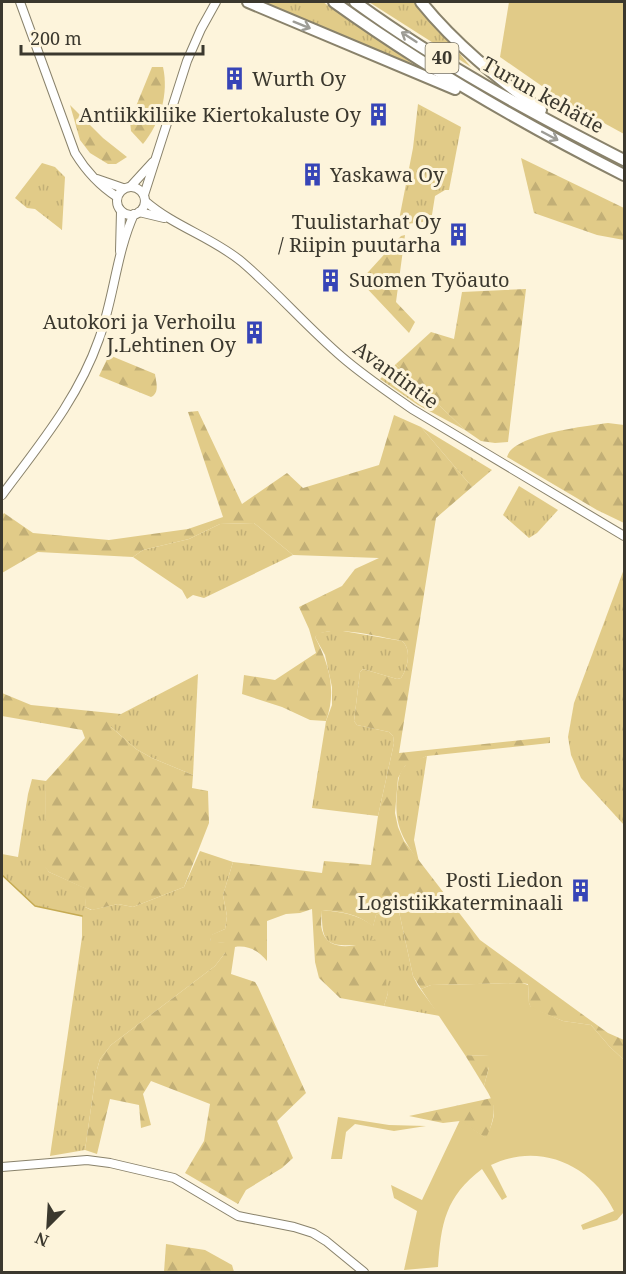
<svg xmlns="http://www.w3.org/2000/svg" width="626" height="1274" font-family="'Noto Serif',serif">
	<defs>
		<pattern id="grass-tufts" width="24" height="20" patternUnits="userSpaceOnUse" patternTransform="scale(1.5)"><rect width="24" height="20" fill="#e1cb88"/><path d="M3 7l-1-3M5 7V3M7 7l1-3M15 17l-1-3M17 17v-4M19 17l1-3" fill="none" stroke="#c2af76"/></pattern>
		<pattern id="forest-firs" width="22" height="20" patternUnits="userSpaceOnUse" patternTransform="scale(1.5)"><rect width="22" height="20" fill="#e1cb88"/><path d="M5 1l3.5 6h-7zM16 11l3.5 6h-7z" fill="#c2af76"/></pattern>
	</defs>
	<rect width="100%" height="100%" fill="#fdf4db"/>
	<g fill="url(#grass-tufts)">
		<path d="M260,2H323L432,77L299,20Z"/>
		<path d="M369,2H416L471,67Z"/>
		<path d="M418,104L461,127L449,190H445L435,196L431,221L398,225L413,148Z"/>
		<path d="M42,163L55,167L65,177L62,230L35,209L27,208L15,198Z"/>
		<path d="M396,364L465,430L418,405L380,379Z"/>
		<path d="M421,427L492,470L472,487Z"/>
		<path d="M519,486L558,510L537,533L529,538L503,515Z"/>
		<path d="M254,523L293,555L204,598L193,595L187,599L182,590L133,557L143,550L189,539L220,524Z"/>
		<path d="M624,569V825L581,778L571,755L568,737L574,703Z"/>
		<path d="M337,630L402,641C412,649 408,668 401,678L397,679L363,669L360,672L354,721L357,725L389,732L393,736L394,743L378,816L312,808L326,721L332,705V687L325,655L315,637L318,633Z"/>
		<path d="M198,674L193,775L152,758L136,749L110,726L121,714Z"/>
		<path d="M427,756L414,840L419,862C401,836 394,824 397,792C398,783 398,773 405,766C410,761 420,759 427,756Z"/>
		<path d="M32,779L46,781L45,866L49,872L87,889L85,907L91,910L118,904L133,907L184,887L200,851L233,862L223,895L227,916L225,929L212,935L210,941L225,943V953L215,966L111,1045L100,1059L96,1073L85,1150L50,1156L82,937V916L35,906L2,875V854L18,857L28,794Z"/>
		<path d="M392,906L398,907L413,976L418,986L440,1016L384,1006L388,993L363,945C329,946 321,947 322,910C341,912 358,914 373,926L376,915Z"/>
	</g>
	<g fill="url(#forest-firs)">
		<path d="M152,67H163C169,94 160,123 143,144L131,131L130,121Z"/>
		<path d="M70,105L103,138L127,157L116,164H108L90,153L80,140Z"/>
		<path d="M521,158L624,208V240L597,235L534,213Z"/>
		<path d="M405,235L396,302L415,322L409,333L360,281L401,236Z"/>
		<path d="M526,289L508,442L495,443L481,441L465,430L396,364L431,332L454,339L462,292Z"/>
		<path d="M109,355L155,374C156,382 160,393 151,397L99,376Z"/>
		<path d="M198,411L242,504L287,473L303,488L379,465L394,415L421,427L472,487L436,518L399,753L550,737V743L427,756L405,766L398,778L395,813L398,827L404,841L480,940L608,1033L624,1040V1060L610,1047L591,1025L563,1021L531,1008L529,1003L528,984L522,983L431,985L421,989L413,976L398,907L392,906L376,915L373,927C358,913 341,912 322,910C322,916 320,924 322,930C328,954 359,946 376,939L388,993L384,1006L340,998L319,978L315,962L312,909L300,913L286,914L267,921V961C259,951 248,945 235,947L231,974L255,982L258,987L306,1093L277,1121L293,1158L282,1168L246,1190L238,1204L185,1173L204,1141L210,1104L151,1081L143,1094L151,1125L141,1128L139,1105L110,1099L97,1154L85,1150L96,1073L100,1059L111,1045L215,966L225,953V943L210,942L211,935L225,929L227,916L223,895L233,862L322,873L324,861L371,865L378,816L394,743L393,736L389,732L357,725L354,721L360,672L363,669L397,679L401,678C408,668 412,649 402,641C383,638 328,623 315,637C329,664 337,691 326,721L310,720L282,707L242,694L244,675L275,680L316,653L309,629L299,607L342,586L355,569L379,558L293,555L254,523L220,524L189,539L143,550L133,557L38,552L2,573V516L4,513L33,533L109,540L188,529L223,517L188,412Z"/>
		<path d="M608,423L624,425V523L597,510L507,457C513,434 587,426 608,423Z"/>
		<path d="M2,693L31,705L121,714L111,727L136,749L152,758L193,775L192,788L208,791L209,823L184,887L133,907L118,904L92,910L85,907L86,889L49,872L44,866L46,781L85,738L82,730L2,716Z"/>
		<path d="M465,1055L489,1056V1067L484,1086Z"/>
		<path d="M492,1098C497,1112 491,1125 487,1139L460,1121L443,1123L409,1116Z"/>
		<path d="M166,1244L205,1250L232,1265L234,1272H164Z"/>
	</g>
	<g fill="#e1cb88">
		<path d="M509,2H624V134L562,100L500,57Z"/>
		<path d="M522,983L528,985L529,1003L531,1007L563,1021L591,1025L610,1047L624,1060L623,1213L617,1220L583,1230L581,1225L614,1211C591,1164 539,1142 491,1165L507,1197L502,1200L482,1169C445,1197 441,1224 438,1267L404,1270L417,1211L394,1198L391,1185L422,1200L460,1120L486,1138C496,1115 498,1108 484,1086L489,1067V1056L465,1055L421,989L431,985Z"/>
		<path d="M338,1117L389,1125L426,1126L394,1131L355,1124L346,1132L342,1159H331Z"/>
	</g>
	<g fill="none" stroke-linecap="round" stroke-linejoin="round">
		<path stroke="#c5aa52" stroke-width="1.5" d="M2,875L35,906L82,916"/>
		<defs>
			<g id="minor">
				<path d="M20,2L75,153C86,171 100,186 117,197"/>
				<path d="M97,179L123,188"/>
				<path d="M131,186L153,162"/>
				<circle cx="131" cy="201" r="14"/>
				<path d="M144,195L187,61L201,29L216,2"/>
				<path d="M145,201C175,227 212,237 242,262C277,292 307,327 342,357C364,376 388,392 412,409L624,536"/>
				<path d="M139,212L164,218"/>
				<path d="M120,251L121,211"/>
				<path d="M2,495C39,445 78,399 99,339C114,298 116,254 134,214"/>
				<path d="M2,1167L87,1160L110,1163L174,1178L238,1216L294,1227L313,1233L326,1241L364,1272"/>
			</g>
			<g id="highway">
				<path d="M248,2L455,89"/>
				<path d="M334,2C426,68 523,124 624,175"/>
				<path d="M355,2C439,63 532,113 624,160"/>
				<path d="M421,2C455,44 497,78 541,110"/>
			</g>
		</defs>
		<use href="#minor" stroke="#89826b" stroke-width="10"/>
		<use href="#highway" stroke="#89826b" stroke-width="14"/>
		<use href="#minor" stroke="#fff" stroke-width="8"/>
		<use href="#highway" stroke="#fff" stroke-width="10"/>
	</g>
	<defs><path id="oneway-shaft" d="M-6 0H5M1.5-3L5.5 0L1.5 3" fill="none" stroke-width="1.6" stroke-linecap="round" stroke-linejoin="round" transform="scale(1.5)"/></defs>
	<g stroke="#9d9c96">
		<use href="#oneway-shaft" transform="translate(302 25) rotate(22)"/>
		<use href="#oneway-shaft" transform="translate(409 37) rotate(-147)"/>
		<use href="#oneway-shaft" transform="translate(550 136) rotate(28)"/>
	</g>
	<defs>
		<symbol id="building-bare" viewBox="-9 -9 18 18"><path d="M-4-6H4V6H1V3H-1V6H-4ZM-2.5-4.3h1.7v1.8h-1.7ZM.8-4.3h1.7v1.8H.8ZM-2.5-1h1.7V.8h-1.7ZM.8-1h1.7V.8H.8Z" fill="#3744b7" stroke="#fdf4db" stroke-width="2.5" paint-order="stroke"/></symbol>
	</defs>
	<g fill-rule="evenodd">
		<use href="#building-bare" x="218" y="62" width="33" height="33"/>
		<use href="#building-bare" x="362" y="98" width="33" height="33"/>
		<use href="#building-bare" x="296" y="158" width="33" height="33"/>
		<use href="#building-bare" x="442" y="218" width="33" height="33"/>
		<use href="#building-bare" x="314" y="264" width="33" height="33"/>
		<use href="#building-bare" x="238" y="316" width="33" height="33"/>
		<use href="#building-bare" x="564" y="874" width="33" height="33"/>
	</g>
	<g text-anchor="middle" stroke-width="6" stroke-linejoin="round" paint-order="stroke">
		<rect fill="#fdf4db" stroke="#757062" stroke-width="1.5" x="425.5" y="43" width="33" height="30" rx="4.5"/>
		<g font-size="18" font-weight="bold" fill="#3b382e">
			<text x="442" y="64">40</text>
		</g>
		<g font-size="20" fill="#3b382e" stroke="#fdf4db" text-anchor="end">
			<text x="252" y="86" text-anchor="start">Wurth Oy</text>
			<text x="361" y="122">Antiikkiliike Kiertokaluste Oy</text>
			<text x="330" y="182" text-anchor="start">Yaskawa Oy</text>
			<text x="441" y="229">Tuulistarhat Oy<tspan x="441" dy="23">/ Riipin puutarha</tspan></text>
			<text x="349" y="287" text-anchor="start">Suomen Työauto</text>
			<text x="236" y="329">Autokori ja Verhoilu<tspan x="236" dy="23">J.Lehtinen Oy</tspan></text>
			<text x="563" y="887">Posti Liedon<tspan x="563" dy="23">Logistiikkaterminaali</tspan></text>
		</g>
		<g font-size="20" fill="#3b382e" stroke="#fdf4db">
			<text transform="translate(543 95) rotate(29)" y="7">Turun kehätie</text>
			<text transform="translate(396 375) rotate(36)" y="7">Avantintie</text>
		</g>
	</g>
	<rect width="626" height="1274" fill="none" stroke="#3b382e" stroke-width="6"/>
	<g transform="translate(48 1226) rotate(204)" stroke="#fdf4db" stroke-width="4.5" paint-order="stroke">
	<path d="M0-4.5L10 22L0 15L-10 22Z" fill="#3b382e"/>
	<text y="-9" font-size="16" font-weight="bold" text-anchor="middle" fill="#3b382e">N</text>
	</g>
	<path d="M21 45v9h182v-9" fill="none" stroke="#3b382e" stroke-width="3"/>
	<text x="30" y="45" font-size="18" fill="#3b382e" stroke="#fdf4db" stroke-width="4.5" paint-order="stroke">200 m</text>
</svg>
